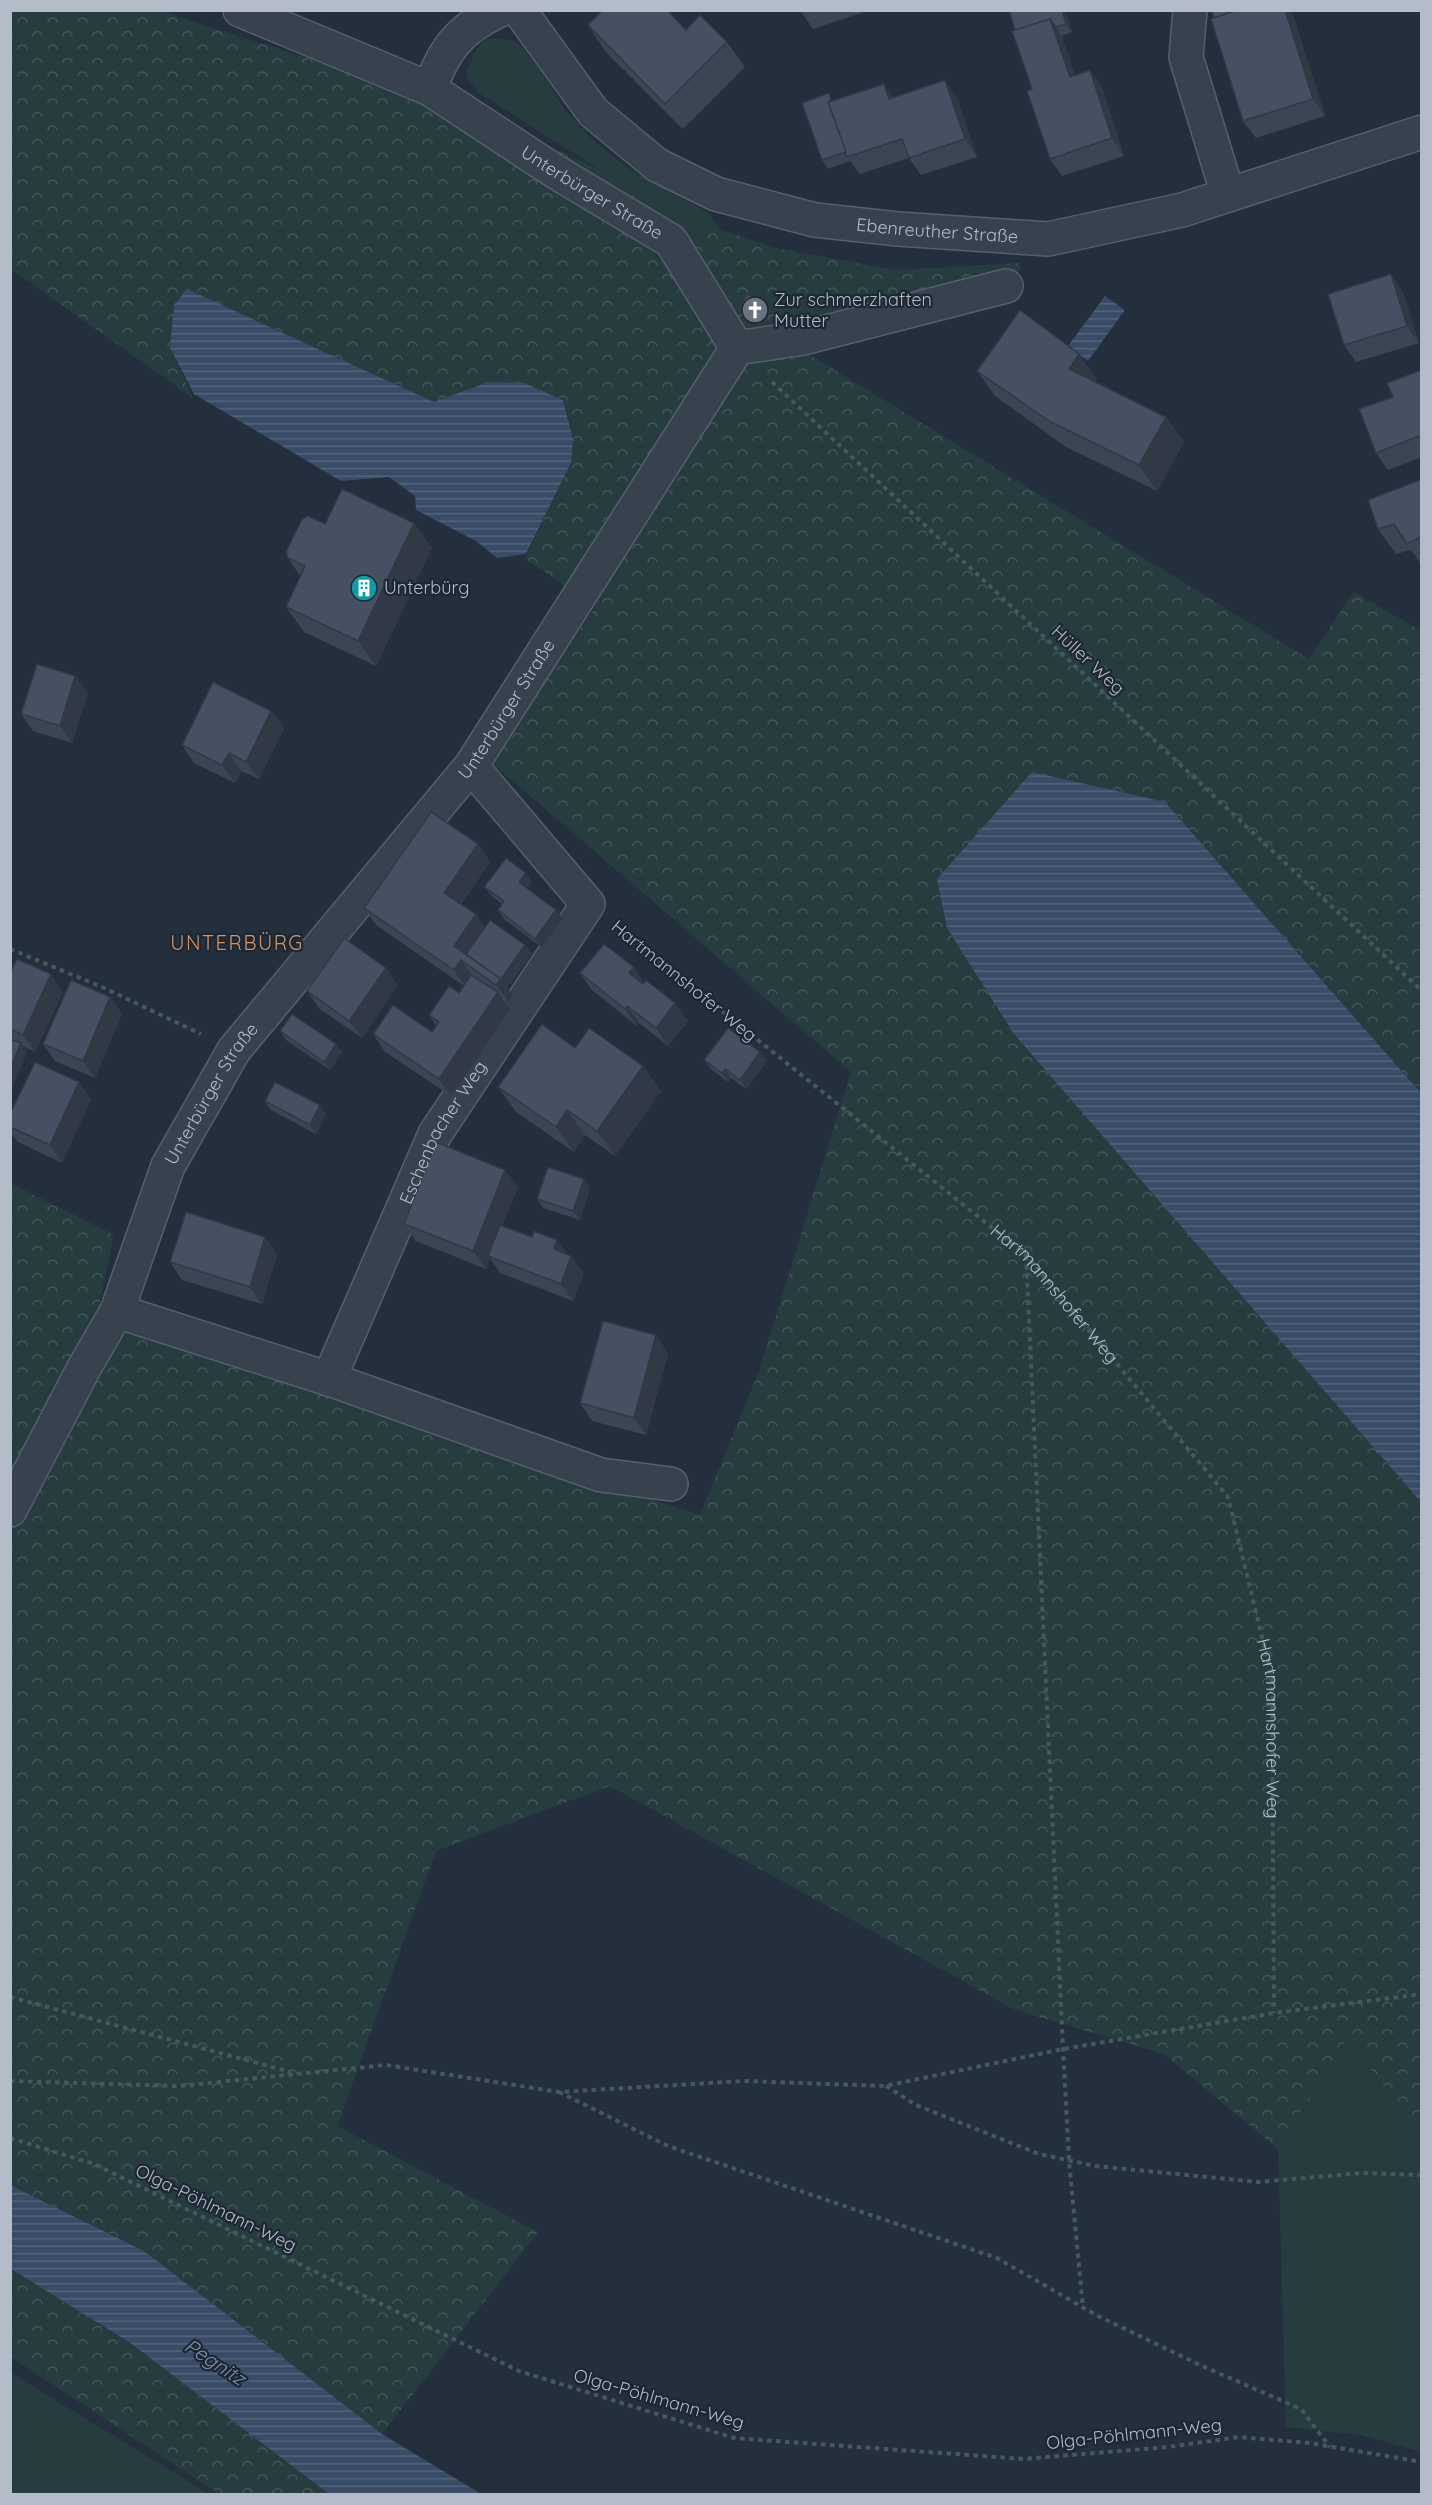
<svg xmlns="http://www.w3.org/2000/svg" width="1432" height="2505" font-family="Quicksand,sans-serif">
	<defs>
		<pattern id="forest-crowns" width="20" height="18" patternUnits="userSpaceOnUse" patternTransform="scale(1.5)"><rect width="20" height="18" fill="#263c3f"/><path d="M2 6a3 3 0 1 1 6 0M12 15a3 3 0 1 1 6 0" fill="none" stroke="#435659"/></pattern>
		<pattern id="water-rules" width="6" height="5" patternUnits="userSpaceOnUse" patternTransform="scale(1.5)"><rect width="6" height="5" fill="#394c67"/><path d="M0 2.5h6" fill="none" stroke="#53647b"/></pattern>
	</defs>
	<rect width="100%" height="100%" fill="#242f3e"/>
	<g fill="#263c3f">
		<path d="M486,39H506L519,44L537,65L565,110L591,138L628,168L709,213L719,229L670,222L602,171L479,93L466,76C469,60 474,51 486,39Z"/>
		<path d="M1347,2039L1421,2135V2452L1361,2435L1286,2427L1278,2149Z"/>
		<path d="M10,2373H11L209,2494H11Z"/>
	</g>
	<g fill="url(#forest-crowns)">
		<path d="M11,11H161L474,112L602,171L670,222L719,229L776,248L895,270L1020,263V270L874,306L779,336L1309,659L1354,592L1421,631V1093L1165,802L1373,1444L1421,1502V2135L1347,2039L1278,2149L1164,2054L1013,2009L610,1786L436,1851L337,2126L538,2232L382,2434L144,2251L11,2185L10,1183L114,1235L96,1320L700,1515L758,1374L851,1072L491,762L596,606L525,559L571,463L488,382L434,402L187,289L170,348L193,398L11,269Z"/>
		<path d="M10,2269L129,2342L329,2494H219L11,2357Z"/>
	</g>
	<g fill="url(#water-rules)">
		<path d="M187,289L434,402L488,382L524,383L563,400L573,440L571,463L526,554L497,558L476,541L416,510L415,496L389,477L341,481L194,394L170,348L174,305Z"/>
		<path d="M1105,296L1125,310L1088,361L1068,346Z"/>
		<path d="M1032,772L1165,802L1421,1093V1502L1014,1034L947,928L937,879Z"/>
		<path d="M10,2185L144,2251L382,2434L481,2494H329L129,2342L11,2269Z"/>
	</g>
	<g fill="none" stroke-linecap="round" stroke-linejoin="round">
		<defs>
			<g id="minor">
				<path id="s2" d="M240,10L430,89L556,172L671,241L737,348"/>
				<path id="s3" d="M519,10L593,112L657,165L716,194L815,220L898,229L1048,239L1182,210L1422,132"/>
				<path d="M1190,10L1186,57L1228,195"/>
				<path d="M430,89C444,48 461,28 500,10"/>
				<path d="M737,348L803,338L1006,286"/>
				<path d="M117,1311L329,1379L601,1475L671,1484"/>
				<path id="s4" d="M329,1379L435,1134L588,904L471,766"/>
				<path id="s5" d="M10,1510L84,1368L117,1311L168,1166L234,1050L471,766L737,348"/>
			</g>
		</defs>
		<use href="#minor" stroke="#565f6c" stroke-width="36"/>
		<g stroke="#44595c" stroke-width="4" stroke-dasharray="4.5 4.5" stroke-linecap="butt">
			<path d="M772,382L1422,991"/>
			<path id="s1" d="M617,927L1026,1255L1228,1497L1272,1678L1274,2013"/>
			<path d="M10,949L102,987L201,1034"/>
			<path d="M1026,1256L1063,2049L1069,2161L1083,2308"/>
			<path d="M10,1997L291,2072"/>
			<path d="M10,2081L179,2086L386,2065L559,2092L744,2081L885,2086L1063,2049L1274,2013L1422,1994"/>
			<path d="M886,2086L916,2105L1039,2154L1095,2166L1258,2182L1362,2173L1422,2175"/>
			<path d="M559,2092L668,2146L997,2258L1096,2315L1200,2365L1301,2409L1330,2447"/>
			<path d="M10,2138L94,2164L519,2371L734,2438L1024,2459L1168,2447L1239,2437L1309,2443L1422,2462"/>
		</g>
		<use href="#minor" stroke="#38414e" stroke-width="33"/>
	</g>
	<g fill="#3b4654">
		<path d="M800,10H871L813,29Z"/>
		<path d="M1009,10H1065L1072,32L1062,36L1075,75L1090,70L1102,88L1124,156L1062,176L1050,159L1032,89Z"/>
		<path d="M1293,15L1325,116L1256,138L1243,121L1214,18Z"/>
		<path d="M588,25L686,30L727,42L745,67L683,129L605,51Z"/>
		<path d="M893,97L957,98L977,157L921,175L909,158L860,174L850,161L828,169L822,160L833,100Z"/>
		<path d="M1403,292L1419,343L1356,362L1344,345Z"/>
		<path d="M755,298L761,307L757,316L749,312L742,303Z"/>
		<path d="M1079,354L1097,380L1095,382L1166,417L1184,442L1157,491L1066,447L995,396L977,371Z"/>
		<path d="M1422,371V457L1388,470L1376,453L1393,397Z"/>
		<path d="M1422,479V565L1411,550L1396,554L1378,529Z"/>
		<path d="M414,523L432,548L376,666L304,632L286,607L300,576L288,558L325,524Z"/>
		<path d="M75,676L88,693L72,743L33,731L21,714Z"/>
		<path d="M271,711L284,728L259,779L241,771L235,783L194,763L182,745Z"/>
		<path d="M478,844L490,862L461,904L485,927L525,945L532,954L507,988L513,996L509,1002L501,997L510,1010L451,1096L385,1052L373,1034L432,1032L436,1026L429,1015L459,993L464,986L376,925L364,908Z"/>
		<path d="M532,882L527,889L556,910L563,919L541,947L504,919L498,910L502,904L491,895L484,887Z"/>
		<path d="M10,973L63,992L35,1052L23,1046L27,1052L10,1093Z"/>
		<path d="M580,973L644,982L688,1021L668,1046L639,1023L637,1026L592,990Z"/>
		<path d="M398,985L362,1038L320,1009L307,991Z"/>
		<path d="M110,997L122,1014L95,1078L55,1061L43,1044Z"/>
		<path d="M280,1031L342,1052L330,1070L286,1040Z"/>
		<path d="M575,1048L643,1066L661,1091L615,1156L585,1135L574,1152L516,1112L498,1087Z"/>
		<path d="M760,1052L767,1061L746,1089L731,1078L728,1082L711,1069L704,1060Z"/>
		<path d="M91,1099L62,1163L18,1142L10,1132V1114Z"/>
		<path d="M265,1101L326,1114L316,1134L271,1110Z"/>
		<path d="M584,1179L590,1188L580,1220L543,1208L537,1199Z"/>
		<path d="M518,1187L502,1226L568,1255L584,1274L573,1301L500,1273L490,1258L486,1269L416,1241L404,1224Z"/>
		<path d="M265,1237L277,1255L262,1304L182,1280L170,1262Z"/>
		<path d="M668,1353L646,1435L592,1421L580,1403Z"/>
	</g>
	<g fill="#303945">
		<path d="M1062,10H1065L1072,32L1066,24Z"/>
		<path d="M1283,10H1290L1293,15L1325,116L1313,99Z"/>
		<path d="M1050,19L1062,36L1082,95L1070,77Z"/>
		<path d="M1090,70L1102,88L1124,156L1112,138Z"/>
		<path d="M945,80L957,98L977,157L965,139Z"/>
		<path d="M884,84L896,101L889,99Z"/>
		<path d="M1391,274L1403,292L1419,343L1407,326Z"/>
		<path d="M755,298L761,307L757,316L750,307Z"/>
		<path d="M1079,354L1097,380L1087,394L1069,369Z"/>
		<path d="M1166,417L1184,442L1157,491L1139,465Z"/>
		<path d="M414,523L432,548L376,666L358,641Z"/>
		<path d="M75,676L88,693L72,743L60,726Z"/>
		<path d="M271,711L284,728L259,779L246,762Z"/>
		<path d="M229,753L241,771L235,783L222,765Z"/>
		<path d="M478,844L490,862L456,910L444,893Z"/>
		<path d="M526,873L532,882L525,891L519,882Z"/>
		<path d="M556,910L563,919L541,947L535,939Z"/>
		<path d="M476,914L488,932L470,957L454,946Z"/>
		<path d="M525,945L532,954L507,988L513,996L509,1002L496,985Z"/>
		<path d="M461,960L474,978L466,988L454,970Z"/>
		<path d="M634,967L646,985L641,991L629,973Z"/>
		<path d="M386,968L398,985L362,1038L349,1021Z"/>
		<path d="M51,974L63,992L35,1052L23,1035Z"/>
		<path d="M498,992L510,1010L451,1096L439,1079Z"/>
		<path d="M110,997L122,1014L95,1078L83,1061Z"/>
		<path d="M675,1003L688,1021L668,1046L656,1028Z"/>
		<path d="M627,1006L639,1023L637,1026L625,1009Z"/>
		<path d="M21,1043L27,1052L10,1093V1068Z"/>
		<path d="M336,1044L342,1052L330,1070L324,1062Z"/>
		<path d="M760,1052L767,1061L746,1089L740,1080Z"/>
		<path d="M643,1066L661,1091L615,1156L597,1131Z"/>
		<path d="M725,1069L731,1078L728,1082L722,1073Z"/>
		<path d="M79,1082L91,1099L62,1163L50,1145Z"/>
		<path d="M320,1105L326,1114L316,1134L310,1125Z"/>
		<path d="M567,1110L585,1135L574,1152L556,1127Z"/>
		<path d="M505,1170L518,1187L490,1257L488,1256L490,1258L486,1269L473,1251Z"/>
		<path d="M584,1179L590,1188L580,1220L573,1211Z"/>
		<path d="M265,1237L277,1255L262,1304L250,1287Z"/>
		<path d="M557,1240L570,1257L554,1249Z"/>
		<path d="M571,1256L584,1274L573,1301L561,1284Z"/>
		<path d="M656,1335L668,1353L646,1435L634,1418Z"/>
	</g>
	<g fill="#455162" stroke="#303945" stroke-width="1.5">
		<path d="M603,10H667L686,30L700,15L727,42L665,104L588,25Z"/>
		<path d="M1009,10H1062L1066,24L1056,27L1050,19L1015,30Z"/>
		<path d="M1211,10H1237L1214,18Z"/>
		<path d="M1237,10H1285L1313,99L1243,121L1211,19Z"/>
		<path d="M1050,19L1070,77L1090,70L1112,138L1050,159L1027,91L1032,89L1012,31Z"/>
		<path d="M945,80L965,139L909,158L902,139L847,157L828,102L884,84L889,99Z"/>
		<path d="M829,93L831,101L828,102L846,152L822,160L802,103Z"/>
		<path d="M1391,274L1407,326L1344,345L1328,294Z"/>
		<path d="M747,294L755,298L750,307L742,303Z"/>
		<path d="M1020,310L1079,354L1069,369L1166,417L1139,465L1049,421L977,371Z"/>
		<path d="M1421,370L1422,435L1376,453L1359,409L1393,397L1387,383Z"/>
		<path d="M1422,479V536L1407,544L1394,524L1378,529L1368,500Z"/>
		<path d="M342,489L414,523L358,641L286,607L305,566L288,558L286,552L302,519L308,516L325,524Z"/>
		<path d="M37,664L75,676L60,726L21,714Z"/>
		<path d="M213,682L271,711L246,762L229,753L222,765L182,745Z"/>
		<path d="M431,812L478,844L444,893L476,914L454,946L501,979L496,985L461,960L454,970L364,908Z"/>
		<path d="M506,858L526,873L519,882L556,910L535,939L498,910L504,901L484,887Z"/>
		<path d="M490,920L525,945L501,979L466,954Z"/>
		<path d="M344,938L386,968L349,1021L307,991Z"/>
		<path d="M604,944L634,967L629,973L643,984L646,980L675,1003L656,1028L627,1006L625,1009L580,973Z"/>
		<path d="M17,959L51,974L23,1035L10,1029V973Z"/>
		<path d="M471,975L498,992L439,1079L373,1034L393,1005L432,1032L439,1022L429,1015L449,986L459,993Z"/>
		<path d="M71,980L110,997L83,1061L43,1044Z"/>
		<path d="M292,1014L336,1044L324,1062L280,1031Z"/>
		<path d="M542,1024L575,1048L589,1028L643,1066L597,1131L567,1110L556,1127L498,1087Z"/>
		<path d="M728,1028L760,1052L740,1080L725,1069L722,1073L704,1060Z"/>
		<path d="M10,1039L21,1043L10,1068Z"/>
		<path d="M35,1062L79,1082L50,1145L10,1127V1114Z"/>
		<path d="M275,1082L320,1105L310,1125L265,1101Z"/>
		<path d="M436,1142L505,1170L473,1251L404,1224Z"/>
		<path d="M548,1167L584,1179L573,1211L537,1199Z"/>
		<path d="M186,1212L265,1237L250,1287L170,1262Z"/>
		<path d="M500,1225L532,1237L534,1231L557,1240L554,1249L571,1256L561,1284L488,1256Z"/>
		<path d="M603,1321L656,1335L634,1418L580,1403Z"/>
	</g>
	<defs>
		<symbol id="church-disc" viewBox="-11 -11 22 22"><circle r="9.5" fill="#6b7280" stroke="#1d2633"/><path d="M-1.2-6h2.4v3.5h3.3v2.4h-3.3V6h-2.4V-.1h-3.3v-2.4h3.3Z" fill="#fff"/></symbol>
		<symbol id="building-disc" viewBox="-11 -11 22 22"><circle r="9.5" fill="#0f9aa8" stroke="#1d2633"/><path d="M-4-6H4V6H1V3H-1V6H-4ZM-2.5-4.3h1.7v1.8h-1.7ZM.8-4.3h1.7v1.8H.8ZM-2.5-1h1.7V.8h-1.7ZM.8-1h1.7V.8H.8Z" fill="#fff"/></symbol>
	</defs>
	<g fill-rule="evenodd">
		<use href="#church-disc" x="740" y="295" width="30" height="30"/>
		<use href="#building-disc" x="349" y="573" width="30" height="30"/>
	</g>
	<g text-anchor="middle" stroke-width="4.5" stroke-linejoin="round" paint-order="stroke">
		<g font-size="18" fill="#b4bcc9" stroke="#1d2633">
			<text dy="6" stroke="none"><textPath href="#s2" startOffset="398">Unterbürger Straße</textPath></text>
			<text dy="6" stroke="none"><textPath href="#s3" startOffset="500">Ebenreuther Straße</textPath></text>
			<text transform="translate(1088 660) rotate(43)" y="6">Hüller Weg</text>
			<text dy="6" stroke="none"><textPath href="#s5" startOffset="950">Unterbürger Straße</textPath></text>
			<text transform="translate(684 981) rotate(39)" y="6">Hartmannshofer Weg</text>
			<text dy="6" stroke="none"><textPath href="#s5" startOffset="464">Unterbürger Straße</textPath></text>
			<text dy="6" stroke="none"><textPath href="#s4" startOffset="272">Eschenbacher Weg</textPath></text>
			<text dy="6" stroke="none"><textPath href="#s1" startOffset="572">Hartmannshofer Weg</textPath></text>
			<text dy="6" stroke="none"><textPath href="#s1" startOffset="1076">Hartmannshofer Weg</textPath></text>
			<text transform="translate(216 2208) rotate(26)" y="6">Olga-Pöhlmann-Weg</text>
			<text transform="translate(659 2399) rotate(16)" y="6">Olga-Pöhlmann-Weg</text>
			<text transform="translate(1134 2434) rotate(-6)" y="6">Olga-Pöhlmann-Weg</text>
		</g>
		<g font-size="18" fill="#b4bcc9" stroke="#1d2633" text-anchor="start">
			<text x="774" y="306">Zur schmerzhaften<tspan x="774" dy="21">Mutter</tspan></text>
			<text x="384" y="594">Unterbürg</text>
		</g>
		<g font-size="20" letter-spacing="1.5" fill="#d59563" stroke="#1d2633">
			<text x="237" y="950">UNTERBÜRG</text>
		</g>
		<g font-size="20" font-style="italic" fill="#7c92b1" stroke="#1d2633">
			<text transform="translate(215 2362) rotate(33)" y="7">Pegnitz</text>
		</g>
	</g>
	<rect width="1432" height="2505" fill="none" stroke="#b4bcc9" stroke-width="24"/>
</svg>
